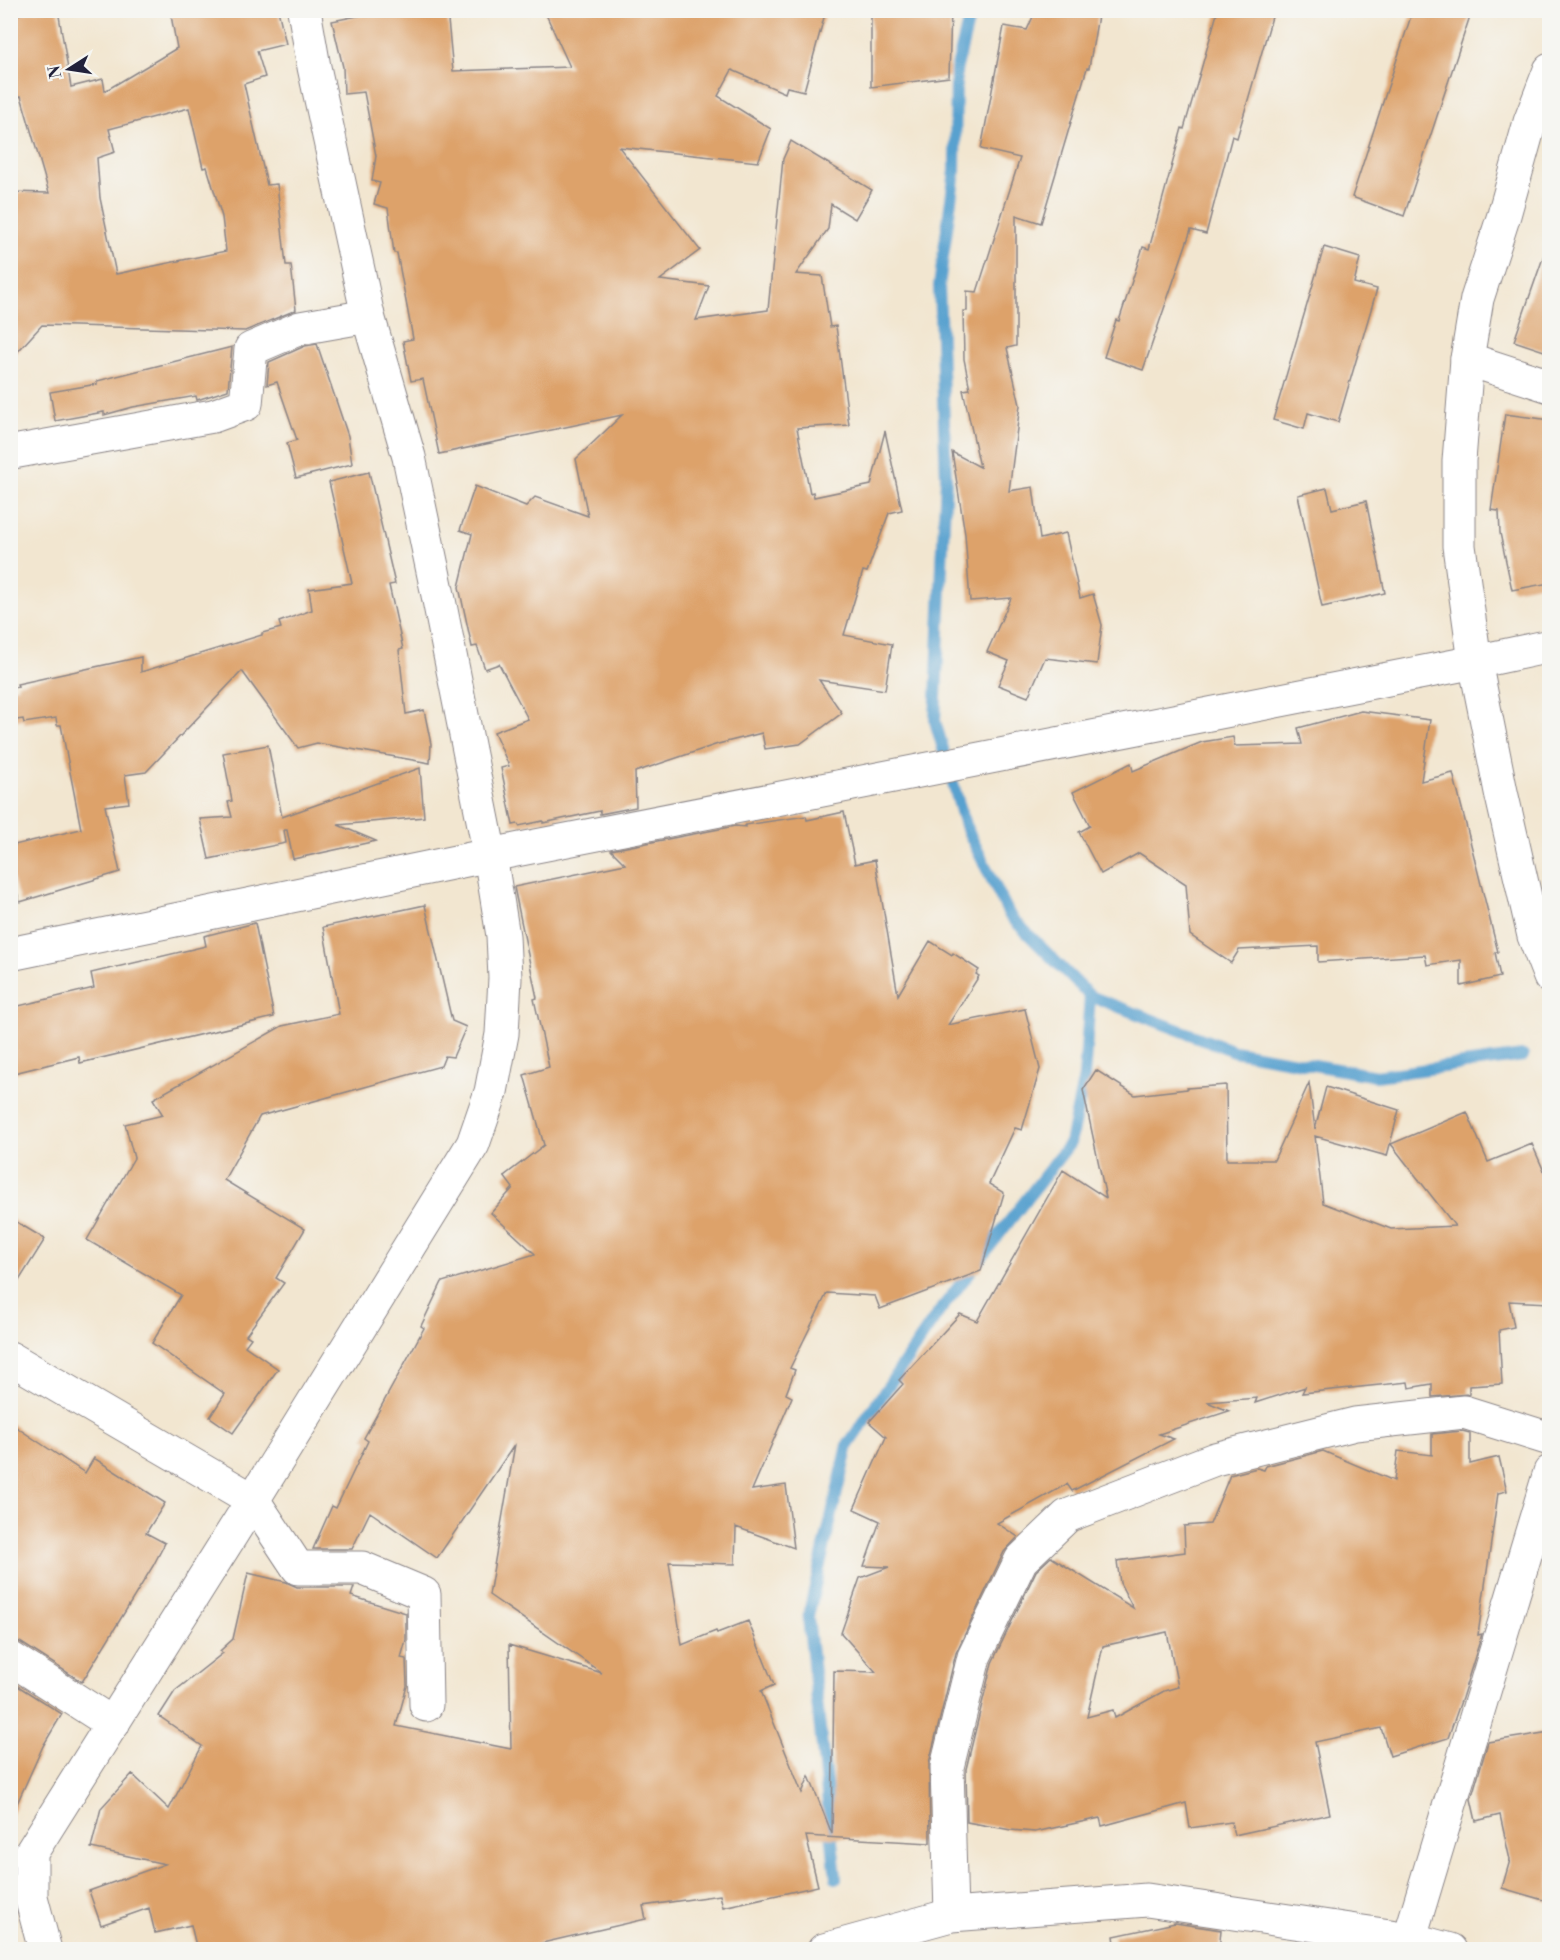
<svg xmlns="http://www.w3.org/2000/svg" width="1560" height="1960" font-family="'Libre Bodoni',serif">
	<rect width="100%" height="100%" fill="#f6f6f2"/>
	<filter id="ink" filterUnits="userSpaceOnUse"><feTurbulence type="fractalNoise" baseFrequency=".0167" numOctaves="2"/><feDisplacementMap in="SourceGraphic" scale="12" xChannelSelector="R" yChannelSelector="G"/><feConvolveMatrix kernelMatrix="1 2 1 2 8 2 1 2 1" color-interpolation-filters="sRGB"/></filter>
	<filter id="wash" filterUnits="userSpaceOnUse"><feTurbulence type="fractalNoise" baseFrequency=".008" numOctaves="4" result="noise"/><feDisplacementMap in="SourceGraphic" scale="24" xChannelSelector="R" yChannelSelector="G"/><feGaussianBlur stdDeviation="1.35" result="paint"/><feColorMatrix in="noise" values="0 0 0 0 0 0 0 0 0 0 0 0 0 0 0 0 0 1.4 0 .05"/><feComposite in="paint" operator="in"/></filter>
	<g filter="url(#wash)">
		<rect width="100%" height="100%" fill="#f2e6d0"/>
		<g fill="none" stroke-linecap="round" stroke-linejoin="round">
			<g stroke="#59a1cf" stroke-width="12">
				<path d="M971,10L956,71L955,171L939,286L946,477L935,721L965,825L1010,916L1090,996L1234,1051L1376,1076L1523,1056"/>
				<path d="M836,1878L808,1617L848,1445L939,1312L1070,1143L1084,1077L1090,996"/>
			</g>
		</g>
		<g id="blocks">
			<g fill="#dda26b" fill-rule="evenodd">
				<path d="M39,10H58L71,87L103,79L105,91L177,48L170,10H278L286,44L257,51L265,77L244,84L267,185L277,184L286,265H291L296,310L245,331L42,325L10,360V192L49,193L21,96L10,99V16ZM189,108L203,168L207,167L222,217L226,251L116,274L100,198L97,158L115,152L109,129Z"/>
				<path d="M363,10H447L453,71L570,67L544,10H826L804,91L787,87L785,93L732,70L718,96L771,129L758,162L619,147L700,250L660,280L709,286L696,320L768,310L783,159L791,141L872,190L855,219L831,204L828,229L796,274L822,276L830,327L836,326L849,425L797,428L810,493L813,492L814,497L871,485L885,431L902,510L889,513L867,572L863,571L844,635L892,644L885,690L819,680L842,713L800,744L765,749L762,733L718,744L635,772L636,807L600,814V811L543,823V821L519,826L518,824L513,825L501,768L509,766L494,732L528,719L499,664L485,669L477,646L472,647L459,587L472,534L460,530L475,486L526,506L535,497L588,516L576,459L622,415L439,454L423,379L411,381L403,341L413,339L397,253H394L388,208L374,204L380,183L372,181L376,156L364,92L344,94L343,67L332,21L362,15Z"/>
				<path d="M871,10H951L949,77L871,87Z"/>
				<path d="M1036,10H1099L1089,68H1087L1041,223L1016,215V346L1007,348L1020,405L1009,491L1033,487L1040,539L1066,533L1080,598L1093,594L1102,625L1097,664L1045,658L1028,697L998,685L1009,661L987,652L1011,598L970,601L965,534L952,452L980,467L963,390L970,389L964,359L963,311H967V291L977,292L1020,158L981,149L1004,26L1027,30Z"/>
				<path d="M1218,10H1274L1237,138L1232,136L1206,234L1191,230L1143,370L1104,357L1116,320L1119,321L1143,247L1149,249L1182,128L1184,129Z"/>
				<path d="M1413,10H1472L1404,216L1352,197Z"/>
				<path d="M1324,247L1360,258L1354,283L1377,289L1338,422L1308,413L1304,429L1273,420Z"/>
				<path d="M1545,252H1550V353L1514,341Z"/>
				<path d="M317,344L348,436L352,464L296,478L287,443L297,440L277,382L267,385L269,362L305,346Z"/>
				<path d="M232,347L228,390L197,400L196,396L133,407L104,415V412L55,421L50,392L97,384V381Z"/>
				<path d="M1505,414L1550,420V583L1512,590L1500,533L1499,511L1491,510Z"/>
				<path d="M369,472L395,584L389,585L403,649L399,650L406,714L424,710L431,744L430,763L317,743L298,748L242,671L146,772L125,775L129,803L105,806L120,872L20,902L10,870V846L81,829L61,725H57L56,718L24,723L23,719L10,721V688L18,687L17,684L141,657V672L262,635V633L281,628L279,622L312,610L309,589L352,583L329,482Z"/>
				<path d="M1327,488L1332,509L1366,501L1385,593L1322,607L1298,495Z"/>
				<path d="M1361,711L1430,720L1421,781L1453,773L1498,952H1495L1500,977L1461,986V960L1427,965L1425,955L1318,962V946L1239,950L1231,963L1190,935L1186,884L1139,853L1101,874L1079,832L1090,826L1073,792L1131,763L1133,771L1202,742L1233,737L1235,746L1302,744L1298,728Z"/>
				<path d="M268,745L282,817L420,768L424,817L338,825L376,841L293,859L287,830H284L286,843L209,859L200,819L232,817L228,802L232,801L223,753Z"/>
				<path d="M844,812L855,864L875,860L898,995L930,941L952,955L953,953L979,970L976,974L979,976L948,1025L1025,1009L1040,1069L1022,1130L1015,1128L989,1184L1004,1193L981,1271L880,1309L875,1296L827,1293L790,1368L795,1370L786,1394L792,1397L752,1490L786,1485L794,1548L736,1527L735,1564L669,1562L682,1645L716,1631L717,1633L748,1621L774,1685L761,1691L802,1793L809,1776L832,1834L834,1671L876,1672L841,1633L860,1578L889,1567L864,1566L880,1521L854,1509L886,1437L869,1422L903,1384L899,1380L960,1314L977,1321L1063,1170L1106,1198L1083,1090L1096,1070L1135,1095L1187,1089V1088L1226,1085L1227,1160H1274L1309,1083L1315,1129L1326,1087L1399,1110L1387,1156L1315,1136L1323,1203L1391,1229L1455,1226L1391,1144L1467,1112L1488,1162L1532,1144L1550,1185V1303L1509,1301L1514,1327L1499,1330L1502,1384L1469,1386V1394L1432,1397V1384L1409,1388L1408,1382L1302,1393L1305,1387L1255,1403L1257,1398L1207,1402L1229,1411L1159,1434L1174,1439L1072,1491L1067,1484L997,1523L1018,1537L1004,1552L956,1653L929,1763L930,1843L806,1836L818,1886L723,1907L720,1895L643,1906L646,1919L525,1947L484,1950H197L191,1925L155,1933L149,1908L101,1925L89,1891L165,1864L91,1848L101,1808L132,1774L169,1809L202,1746L159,1716L175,1691L223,1653L220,1651L233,1639L248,1573L286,1582L297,1587H354L351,1596L406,1613V1640L401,1658L406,1659L407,1686L396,1726L511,1749L509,1645L602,1673L489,1595L515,1444L437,1558L370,1512L352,1549H313L332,1506L336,1508L368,1441L364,1438L424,1328L421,1326L442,1282L535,1254L491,1213L513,1188L504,1176L544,1145L524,1075L549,1067L534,999L537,998L514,887L625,864L611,850L735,826L746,827L745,825L806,816L807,820Z"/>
				<path d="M425,905L452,1021L466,1027L453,1057L445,1056L441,1066L260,1116L224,1180L305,1229L276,1278L284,1283L246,1335L251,1338L245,1346L278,1369L233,1433L210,1417L225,1394L152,1343L181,1295L87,1240L134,1158L125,1124L163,1115L153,1099L282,1026L339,1014L323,927Z"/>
				<path d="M255,923L274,1017L80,1063L79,1057L10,1074V1008L94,988L91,973L206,946L204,936Z"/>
				<path d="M10,1218L45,1239L10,1295Z"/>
				<path d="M10,1423L85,1473L94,1458L165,1503L146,1533L165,1543L153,1566L82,1682L20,1642L10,1639Z"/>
				<path d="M1462,1431L1470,1433V1464L1499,1457L1507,1491L1498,1493L1478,1635L1482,1634L1462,1698L1448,1738L1390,1756L1381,1728L1315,1742L1330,1814L1234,1835L1231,1822L1190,1828L1186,1803L1102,1826L1100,1818L1035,1832L1011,1830L967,1822L966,1769L992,1663L1036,1571L1051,1557L1133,1608L1120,1583L1117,1561L1185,1552L1184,1526L1210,1524L1230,1475L1257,1468L1264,1470L1266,1466L1323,1451L1394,1481L1398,1451L1432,1455V1434ZM1167,1632L1178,1687L1164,1691L1115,1718L1113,1710L1087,1717L1103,1646Z"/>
				<path d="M10,1681L62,1714L43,1746L10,1819Z"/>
				<path d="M1550,1732V1902L1502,1888L1510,1860L1500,1815L1476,1821L1471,1799L1488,1742Z"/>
				<path d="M1175,1923L1221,1930L1219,1950H1116L1114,1936Z"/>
			</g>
		</g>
	</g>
	<g filter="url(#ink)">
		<use href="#blocks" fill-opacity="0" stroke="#8a8486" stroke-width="1.5"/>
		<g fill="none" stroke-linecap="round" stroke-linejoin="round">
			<defs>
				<g id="minor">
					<path d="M1550,70L1530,122L1504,215L1477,299L1467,359L1459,461V546L1475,662L1501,792L1534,936L1550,977"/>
					<path d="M1467,359L1550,386"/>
					<path d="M10,451L13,452L213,416L246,404L251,349L300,328L368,316"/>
					<path d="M10,954L490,855L1475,662L1550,646"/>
					<path d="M10,1358L253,1500L298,1568H362L424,1594L426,1705"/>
					<path d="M10,1658L113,1724"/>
					<path d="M951,1915L947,1767L974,1657L1021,1560L1067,1516L1215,1459L1355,1424L1464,1412L1550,1439"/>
					<path d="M45,1950L31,1897V1853L253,1500L473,1144L491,1092L502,1034L505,978L503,936L490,855L438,595L409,457L368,316L314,67L304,10"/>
					<path d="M824,1950L951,1915L1147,1900L1410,1939L1450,1950"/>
					<path d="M1406,1950L1550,1472"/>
				</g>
			</defs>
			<use href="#minor" stroke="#8a8486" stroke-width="35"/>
			<use href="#minor" stroke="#fff" stroke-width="33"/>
		</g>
	</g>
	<rect width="1560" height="1960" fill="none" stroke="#f6f6f2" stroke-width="36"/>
	<g transform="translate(69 69) rotate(258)" stroke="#f6f6f2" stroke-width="4.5" paint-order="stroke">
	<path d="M0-4.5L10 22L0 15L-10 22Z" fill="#22223b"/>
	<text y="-9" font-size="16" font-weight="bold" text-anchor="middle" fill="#22223b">N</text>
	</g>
</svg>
